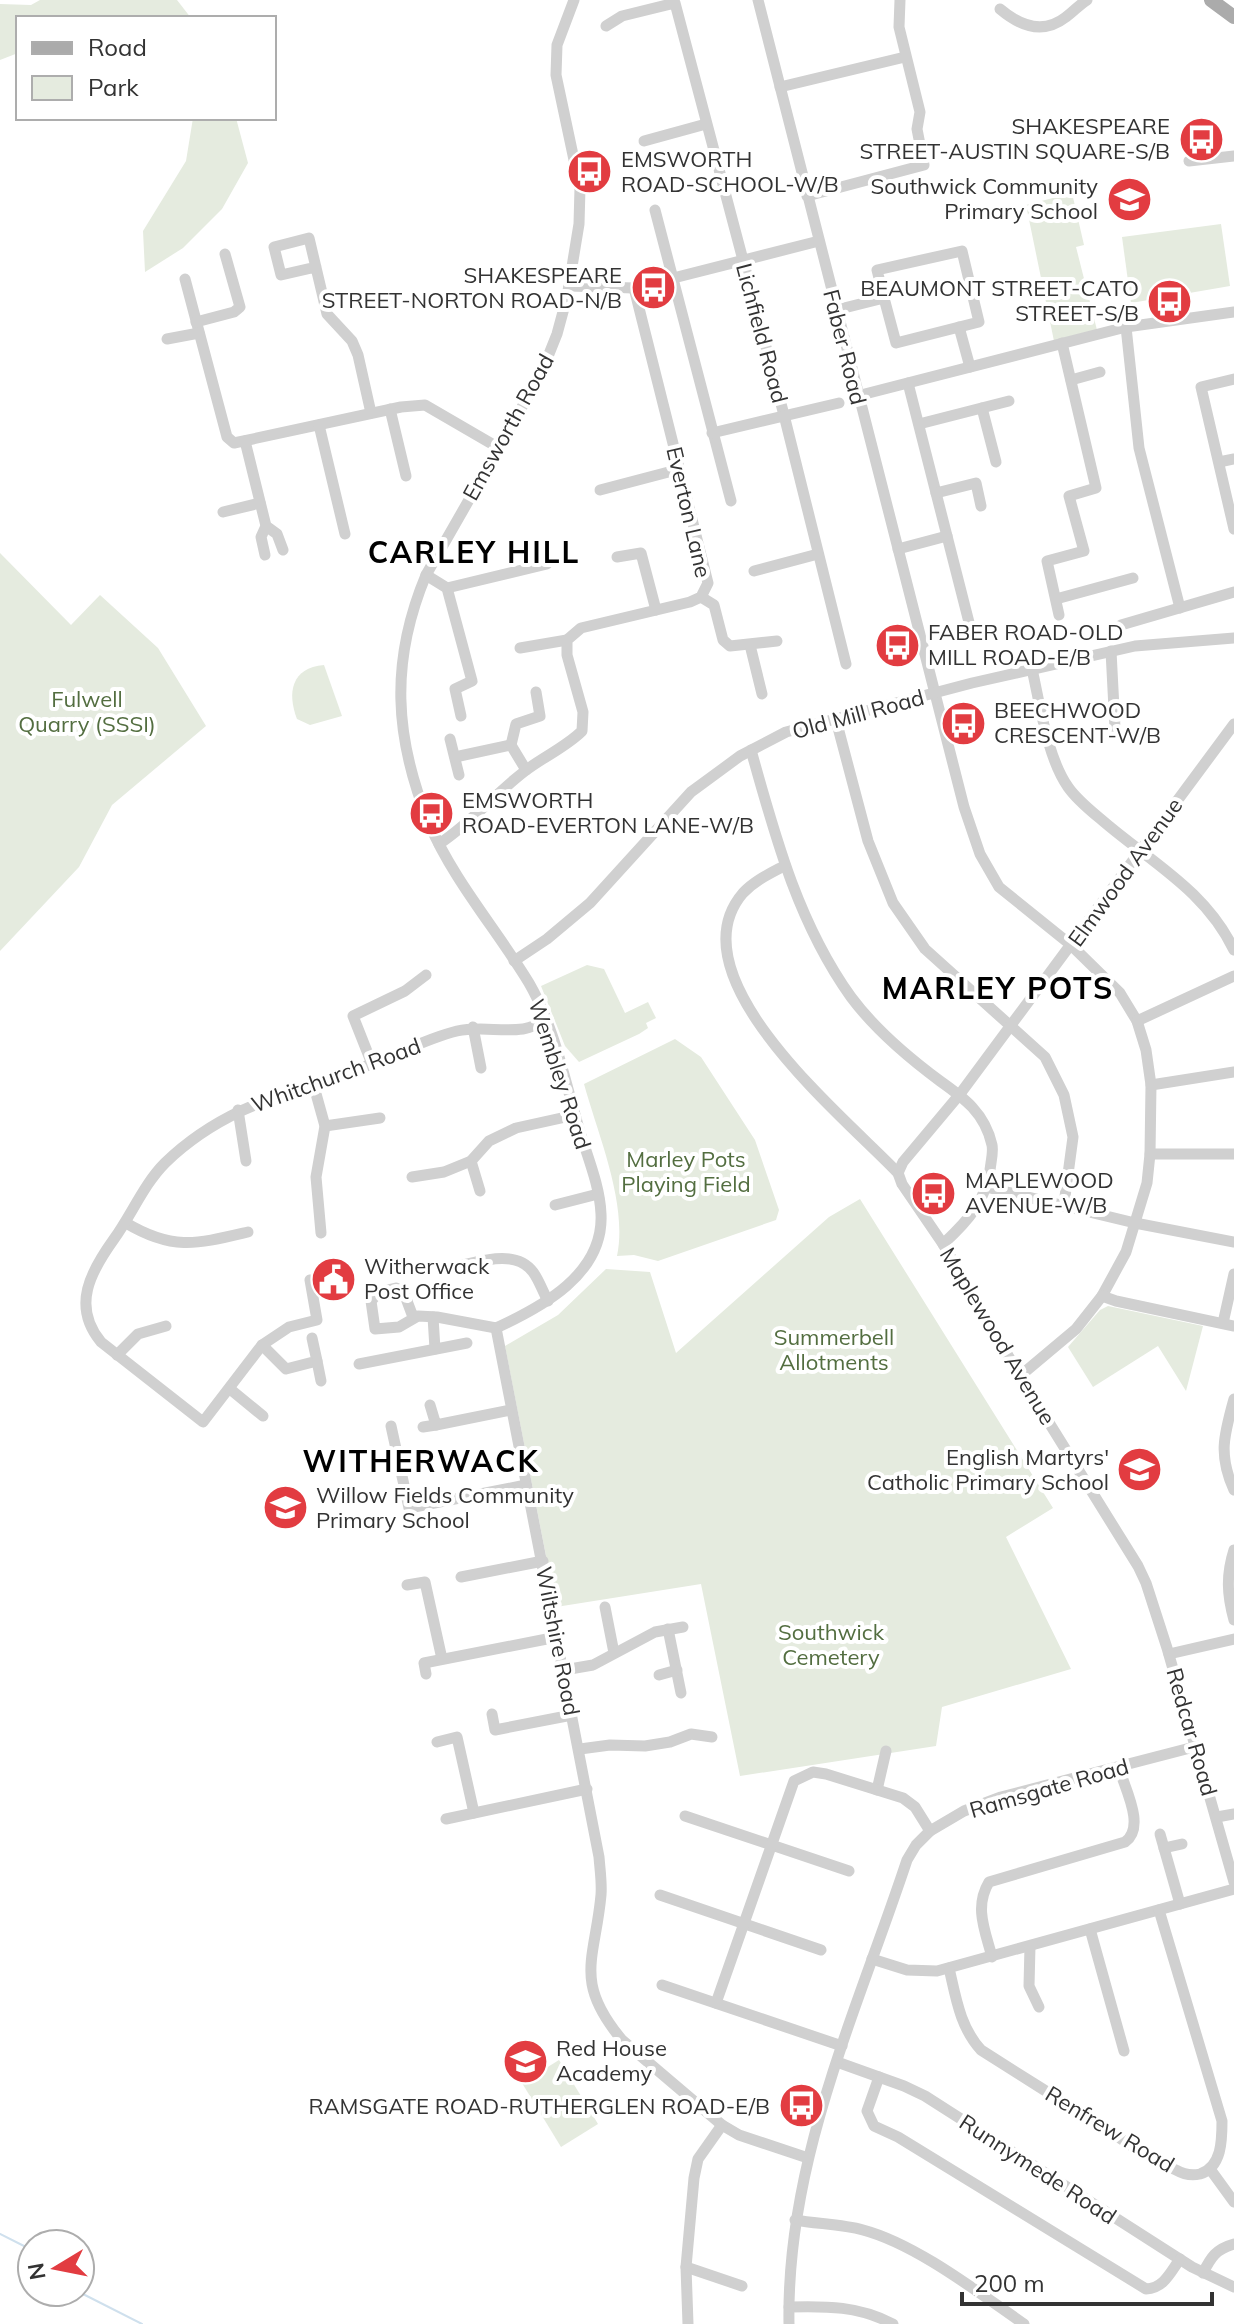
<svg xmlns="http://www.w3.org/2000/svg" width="1234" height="2324" font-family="Mulish,sans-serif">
	<rect width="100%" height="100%" fill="#fff"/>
	<g fill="#e5ebdf">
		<path d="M40,0H177L191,18H18V53L0,60V4L31,5Z"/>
		<path d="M193,118H236L248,163L222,209L183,248L145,272L143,231L186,161Z"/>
		<path d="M1072,193L1084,245L1076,247L1097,330L1054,341L1026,205Z"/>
		<path d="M1221,224L1230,286L1131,303L1122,237Z"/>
		<path d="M0,553L71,625L100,595L158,648L206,726L112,805L79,867L0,951Z"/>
		<path d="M324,665L342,716L310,725L297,719C287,693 291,668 324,665Z"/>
		<path d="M587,965L604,969L625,1013L648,1002L656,1018L646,1023L648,1028L639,1034L579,1062L565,1046L541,986Z"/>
		<path d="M675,1039L701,1057L755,1140L779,1210L776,1220L658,1261L634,1255L617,1256C628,1204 598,1135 584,1084Z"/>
		<path d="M860,1199L1053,1508L1006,1537L1071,1669L942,1707L936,1746L740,1776L701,1584L556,1607L505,1346L558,1315L606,1269L650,1272L676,1353L829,1217Z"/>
		<path d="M1108,1306L1203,1326L1186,1391L1158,1346L1093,1387L1068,1347L1100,1310Z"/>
		<path d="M559,2060L598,2124L561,2147L522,2083Z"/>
	</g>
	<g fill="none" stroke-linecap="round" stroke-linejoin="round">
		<g stroke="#cfe0ed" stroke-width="2">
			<path d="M0,2234L24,2246L32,2256"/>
			<path d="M79,2292L142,2324"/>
		</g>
		<g stroke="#d0d0d0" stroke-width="11">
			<path d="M758,0L964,807L980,854L999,887L1071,945L1120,993L1137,1021L1146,1050L1151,1085L1150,1154L1147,1183L1126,1252L1102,1296L1076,1329L1020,1376"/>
			<path d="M1000,9C1020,26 1043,35 1066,17C1073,12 1079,5 1087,0"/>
			<path d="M606,26L622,16L675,3L784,415L846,664"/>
			<path d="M780,87L905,57"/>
			<path d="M644,141L706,124"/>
			<path d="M1189,161L1234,156"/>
			<path d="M807,196L924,165L917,129L920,112L899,27L900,0"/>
			<path d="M655,210L731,501"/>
			<path d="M316,267L281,275L274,247L309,238L327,314L352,341L358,355L371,413"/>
			<path d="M185,279L227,437L234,443L401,407L425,405L499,448"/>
			<path d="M569,286L634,288L819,241"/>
			<path d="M836,310L884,298L877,270L962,251L979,322L896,343L884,298"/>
			<path d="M196,322L234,312L240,307L225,254"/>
			<path d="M959,327L970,367"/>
			<path d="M1126,327L1139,448L1180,608"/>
			<path d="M167,339L199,333"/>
			<path d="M1234,379L1201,387L1234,529"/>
			<path d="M1071,380L1100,372"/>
			<path d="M908,383L973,638"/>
			<path d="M857,396L1126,327L1234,312"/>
			<path d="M982,408L996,462"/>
			<path d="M390,409L406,476"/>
			<path d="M919,424L1009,401"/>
			<path d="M319,425L345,534"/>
			<path d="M712,433L839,403"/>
			<path d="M245,441L266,526L277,534L283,550"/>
			<path d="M1219,462L1234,459"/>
			<path d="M600,490L680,469"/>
			<path d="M936,493L976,483L981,506"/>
			<path d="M223,512L260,503"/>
			<path d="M898,549L947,536"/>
			<path d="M265,555L261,537L266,526"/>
			<path d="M617,557L641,553L656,610"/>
			<path d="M754,571L818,554"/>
			<path d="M426,575L447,588L472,681L455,689L461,716"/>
			<path d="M447,588L547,564"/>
			<path d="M701,597L714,605L723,640L730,646L777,641"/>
			<path d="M1056,599L1133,578"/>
			<path d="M1059,615L1047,561L1084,551L1069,496L1096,488L1062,343"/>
			<path d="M1121,625L1234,592"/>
			<path d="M750,645L762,694"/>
			<path d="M520,648L567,640"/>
			<path d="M1111,651L1115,728"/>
			<path d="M1032,669C1040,704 1047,757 1068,787C1077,800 1091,811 1103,821C1152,863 1205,890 1234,950"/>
			<path d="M836,720L868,841L893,903L925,949L1045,1057L1064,1095L1073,1137L1064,1204"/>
			<path d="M450,739L459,775"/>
			<path d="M751,750C775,836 798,923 851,997C874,1028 909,1058 940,1081C964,1098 985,1113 992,1145C993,1150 992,1157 991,1163C988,1199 968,1221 943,1244"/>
			<path d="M455,757L511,745"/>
			<path d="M526,770L511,745L516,724L540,716L536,692"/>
			<path d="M439,844C471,823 495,794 525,771C543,757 566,747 582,731L583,712L567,655V640L581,628L690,602L701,597L708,583L634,288"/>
			<path d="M784,866C769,874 754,881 743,893C671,977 846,1118 898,1173L902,1184L943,1244L1020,1376L1138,1566L1146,1583L1167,1648L1234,1882"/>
			<path d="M514,961L547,939L590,903L691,792L740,756L786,732L972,683L1135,646L1234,638"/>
			<path d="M1137,1021L1234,976"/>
			<path d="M473,1027L481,1068"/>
			<path d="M372,1064L353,1016L405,991L426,975"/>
			<path d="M313,1083L325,1126L316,1177L321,1233"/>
			<path d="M1151,1085L1234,1072"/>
			<path d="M238,1110L246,1161"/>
			<path d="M325,1126L380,1118"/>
			<path d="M1150,1154H1234"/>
			<path d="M471,1161L480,1191"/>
			<path d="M898,1173L903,1162L960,1094L1234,724"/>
			<path d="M412,1177L444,1172L471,1161L489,1141L516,1128L575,1115"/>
			<path d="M986,1187L1135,1223L1234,1242"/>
			<path d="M555,1205L598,1194"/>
			<path d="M126,1223C173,1251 197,1244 248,1232"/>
			<path d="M459,1266C481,1261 516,1249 533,1272C539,1280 543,1292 548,1301"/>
			<path d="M310,1280L317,1320L289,1327L262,1345L203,1422L101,1342C71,1306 91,1271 114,1239C132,1214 144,1184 165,1163C227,1103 295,1092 372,1064C400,1053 428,1038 457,1031C480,1026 501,1032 523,1029C531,1028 539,1023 546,1021"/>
			<path d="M1102,1296L1116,1301L1234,1326"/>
			<path d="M413,1317L404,1293L396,1288L379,1292L371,1301L375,1329L399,1327L418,1316L437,1317L496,1328"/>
			<path d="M433,1317L435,1349"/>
			<path d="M1223,1323L1234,1274"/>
			<path d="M496,1328C542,1307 604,1274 601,1214C600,1187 588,1158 580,1132C565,1082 555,1028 529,983C497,930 453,880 429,823C394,737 390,661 426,575L541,374L557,334L567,297L579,224L580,188L556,75L557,45L574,0"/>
			<path d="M496,1328L599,1857C600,1870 602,1883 601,1895C595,1960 573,1981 622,2040L722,2125L739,2135L808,2158"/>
			<path d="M262,1345L286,1369L317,1361L312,1338"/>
			<path d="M117,1355L138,1334L166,1326"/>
			<path d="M317,1361L321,1381"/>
			<path d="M359,1364L467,1343"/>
			<path d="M230,1389L263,1416"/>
			<path d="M1234,1399C1224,1435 1218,1455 1234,1490"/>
			<path d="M430,1405L436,1425L511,1410"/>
			<path d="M391,1426L409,1508L526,1485"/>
			<path d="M423,1427L436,1425"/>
			<path d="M1234,1550C1226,1575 1227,1595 1234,1620"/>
			<path d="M461,1577L543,1561"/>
			<path d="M407,1585L425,1582L442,1659"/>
			<path d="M605,1607L614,1653"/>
			<path d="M668,1629L681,1693"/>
			<path d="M1169,1654L1234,1639"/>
			<path d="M564,1670L593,1665L655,1632L683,1627"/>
			<path d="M426,1674L424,1663L557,1637"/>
			<path d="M659,1675L677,1670"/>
			<path d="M492,1714L495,1730L572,1715"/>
			<path d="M437,1742L457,1737L474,1813"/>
			<path d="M580,1749L610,1745L645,1746L670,1742L691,1734L712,1737"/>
			<path d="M877,1790L886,1751"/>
			<path d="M685,1816L849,1871"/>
			<path d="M1217,1817L1234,1814"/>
			<path d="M446,1819L587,1789"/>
			<path d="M1160,1834L1180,1904"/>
			<path d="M1164,1848L1182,1844"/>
			<path d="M660,1895L821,1950"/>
			<path d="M1090,1929L1124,2051"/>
			<path d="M1030,1946L1029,1986L1039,2007"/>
			<path d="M992,1957C985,1930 974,1907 989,1882L1125,1842C1146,1827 1125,1789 1119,1768"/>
			<path d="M872,1959L907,1970L937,1971L1234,1889"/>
			<path d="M949,1968C956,1998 960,2027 981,2050C1021,2075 1061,2101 1101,2126C1125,2141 1149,2159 1176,2170C1183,2174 1191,2176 1200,2174C1222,2167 1222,2140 1222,2121L1159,1910"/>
			<path d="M662,1985L842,2046"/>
			<path d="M716,2003L794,1781L813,1772L826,1774L903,1798L915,1807L930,1831"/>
			<path d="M837,2062L904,2086L925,2096L1192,2267L1234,2287"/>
			<path d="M879,2077L867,2111L874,2126L898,2137L1146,2289C1164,2288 1170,2273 1180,2259"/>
			<path d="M1210,2169L1234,2202"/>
			<path d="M795,2220C817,2224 842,2224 863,2230C916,2244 979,2293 1024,2324"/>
			<path d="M686,2267L742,2286"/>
			<path d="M1203,2273C1211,2257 1216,2249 1234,2244"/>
			<path d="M789,2307C827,2306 859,2306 893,2324"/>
			<path d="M688,2324L686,2267L694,2178L698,2159L722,2125"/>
			<path d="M789,2324C786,2161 857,2011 907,1860L916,1845L930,1831L964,1811L1001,1797L1194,1747"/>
		</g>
		<path stroke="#ababab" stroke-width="14" d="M1211,0L1234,17"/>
	</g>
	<defs>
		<symbol id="bus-disc" viewBox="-11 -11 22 22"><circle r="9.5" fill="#e23c41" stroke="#fff"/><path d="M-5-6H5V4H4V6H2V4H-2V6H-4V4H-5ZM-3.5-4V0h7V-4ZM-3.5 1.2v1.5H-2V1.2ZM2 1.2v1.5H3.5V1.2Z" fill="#fff"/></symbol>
		<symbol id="school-disc" viewBox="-11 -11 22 22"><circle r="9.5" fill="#e23c41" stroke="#fff"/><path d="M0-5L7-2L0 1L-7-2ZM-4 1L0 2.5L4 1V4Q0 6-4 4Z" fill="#fff"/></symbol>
		<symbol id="civic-disc" viewBox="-11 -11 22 22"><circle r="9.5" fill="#e23c41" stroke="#fff"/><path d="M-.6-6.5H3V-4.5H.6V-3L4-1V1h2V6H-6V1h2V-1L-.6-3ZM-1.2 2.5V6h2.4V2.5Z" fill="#fff"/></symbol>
	</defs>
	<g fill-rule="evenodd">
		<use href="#bus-disc" x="1176" y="114" width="51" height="51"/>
		<use href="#bus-disc" x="564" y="146" width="51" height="51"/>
		<use href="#school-disc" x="1104" y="174" width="51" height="51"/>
		<use href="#bus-disc" x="628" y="262" width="51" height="51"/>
		<use href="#bus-disc" x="1144" y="276" width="51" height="51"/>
		<use href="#bus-disc" x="872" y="620" width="51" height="51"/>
		<use href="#bus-disc" x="938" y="698" width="51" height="51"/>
		<use href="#bus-disc" x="406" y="788" width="51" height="51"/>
		<use href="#bus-disc" x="908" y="1168" width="51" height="51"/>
		<use href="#civic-disc" x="308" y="1254" width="51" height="51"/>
		<use href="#school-disc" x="1114" y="1444" width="51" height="51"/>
		<use href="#school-disc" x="260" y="1482" width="51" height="51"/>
		<use href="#school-disc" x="500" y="2036" width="51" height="51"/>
		<use href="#bus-disc" x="776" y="2080" width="51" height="51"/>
	</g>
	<g text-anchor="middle" stroke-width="8" stroke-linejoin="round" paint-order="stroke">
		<g font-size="22" fill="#333" stroke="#fff" text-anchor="start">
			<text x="1170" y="134" text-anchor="end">SHAKESPEARE<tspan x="1170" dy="25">STREET-AUSTIN SQUARE-S/B</tspan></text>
			<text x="621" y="167">EMSWORTH<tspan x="621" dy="25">ROAD-SCHOOL-W/B</tspan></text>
			<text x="1098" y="194" text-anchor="end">Southwick Community<tspan x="1098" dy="25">Primary School</tspan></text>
			<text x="622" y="283" text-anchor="end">SHAKESPEARE<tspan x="622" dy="25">STREET-NORTON ROAD-N/B</tspan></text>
			<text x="1139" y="296" text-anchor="end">BEAUMONT STREET-CATO<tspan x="1139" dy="25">STREET-S/B</tspan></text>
			<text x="928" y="640">FABER ROAD-OLD<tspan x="928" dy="25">MILL ROAD-E/B</tspan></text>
			<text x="994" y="718">BEECHWOOD<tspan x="994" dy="25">CRESCENT-W/B</tspan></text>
			<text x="462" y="808">EMSWORTH<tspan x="462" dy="25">ROAD-EVERTON LANE-W/B</tspan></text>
			<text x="965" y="1188">MAPLEWOOD<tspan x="965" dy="25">AVENUE-W/B</tspan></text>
			<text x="364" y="1274">Witherwack<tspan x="364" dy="25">Post Office</tspan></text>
			<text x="1109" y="1465" text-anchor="end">English Martyrs'<tspan x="1109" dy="25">Catholic Primary School</tspan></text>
			<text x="316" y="1503">Willow Fields Community<tspan x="316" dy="25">Primary School</tspan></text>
			<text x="556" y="2056">Red House<tspan x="556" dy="25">Academy</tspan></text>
			<text x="770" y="2114" text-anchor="end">RAMSGATE ROAD-RUTHERGLEN ROAD-E/B</text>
		</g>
		<g font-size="22" fill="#333" stroke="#fff">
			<text transform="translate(762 333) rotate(75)" y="8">Lichfield Road</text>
			<text transform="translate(845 347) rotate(76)" y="8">Faber Road</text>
			<text transform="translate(508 427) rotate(-61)" y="8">Emsworth Road</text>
			<text transform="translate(689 512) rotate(77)" y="8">Everton Lane</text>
			<text transform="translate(858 714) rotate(-15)" y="8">Old Mill Road</text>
			<text transform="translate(1125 872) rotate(-54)" y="8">Elmwood Avenue</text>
			<text transform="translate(560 1074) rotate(72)" y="8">Wembley Road</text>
			<text transform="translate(336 1075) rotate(-20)" y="8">Whitchurch Road</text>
			<text transform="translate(998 1336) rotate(59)" y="8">Maplewood Avenue</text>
			<text transform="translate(558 1641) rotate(79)" y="8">Wiltshire Road</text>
			<text transform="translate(1192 1732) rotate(74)" y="8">Redcar Road</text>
			<text transform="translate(1049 1788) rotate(-16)" y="8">Ramsgate Road</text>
			<text transform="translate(1110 2129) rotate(31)" y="8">Renfrew Road</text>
			<text transform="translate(1038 2169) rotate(33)" y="8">Runnymede Road</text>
		</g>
		<g font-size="22" fill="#536e40" stroke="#fff">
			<text x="87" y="707">Fulwell<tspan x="87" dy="25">Quarry (SSSI)</tspan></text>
			<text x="686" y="1167">Marley Pots<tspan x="686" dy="25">Playing Field</tspan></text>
			<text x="834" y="1345">Summerbell<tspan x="834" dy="25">Allotments</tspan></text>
			<text x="831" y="1640">Southwick<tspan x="831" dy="25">Cemetery</tspan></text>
		</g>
		<g font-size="30" font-weight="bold" letter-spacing="2" fill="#000" stroke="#fff">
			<text x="474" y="563">CARLEY HILL</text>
			<text x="998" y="999">MARLEY POTS</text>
			<text x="421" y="1472">WITHERWACK</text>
		</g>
	</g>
	<rect x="16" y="16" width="260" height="104" fill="#ffffff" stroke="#adadad" stroke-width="2"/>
	<rect x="32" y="42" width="40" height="12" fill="#ababab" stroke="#adadad" stroke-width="2"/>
	<text x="88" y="56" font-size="24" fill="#333333">Road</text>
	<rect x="32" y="76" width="40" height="24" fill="#e5ebdf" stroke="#adadad" stroke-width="2"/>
	<text x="88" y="96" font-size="24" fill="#333333">Park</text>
	<g transform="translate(56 2268) rotate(260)"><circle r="38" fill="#ffffff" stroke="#adadad" stroke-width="2"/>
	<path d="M0-6L14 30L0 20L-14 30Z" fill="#e23c41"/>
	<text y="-12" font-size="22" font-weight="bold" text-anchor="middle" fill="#333333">N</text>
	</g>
	<path d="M962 2292v12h250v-12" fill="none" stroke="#333333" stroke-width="4"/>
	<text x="974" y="2292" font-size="24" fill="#333333" stroke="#ffffff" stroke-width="6" paint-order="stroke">200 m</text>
</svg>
